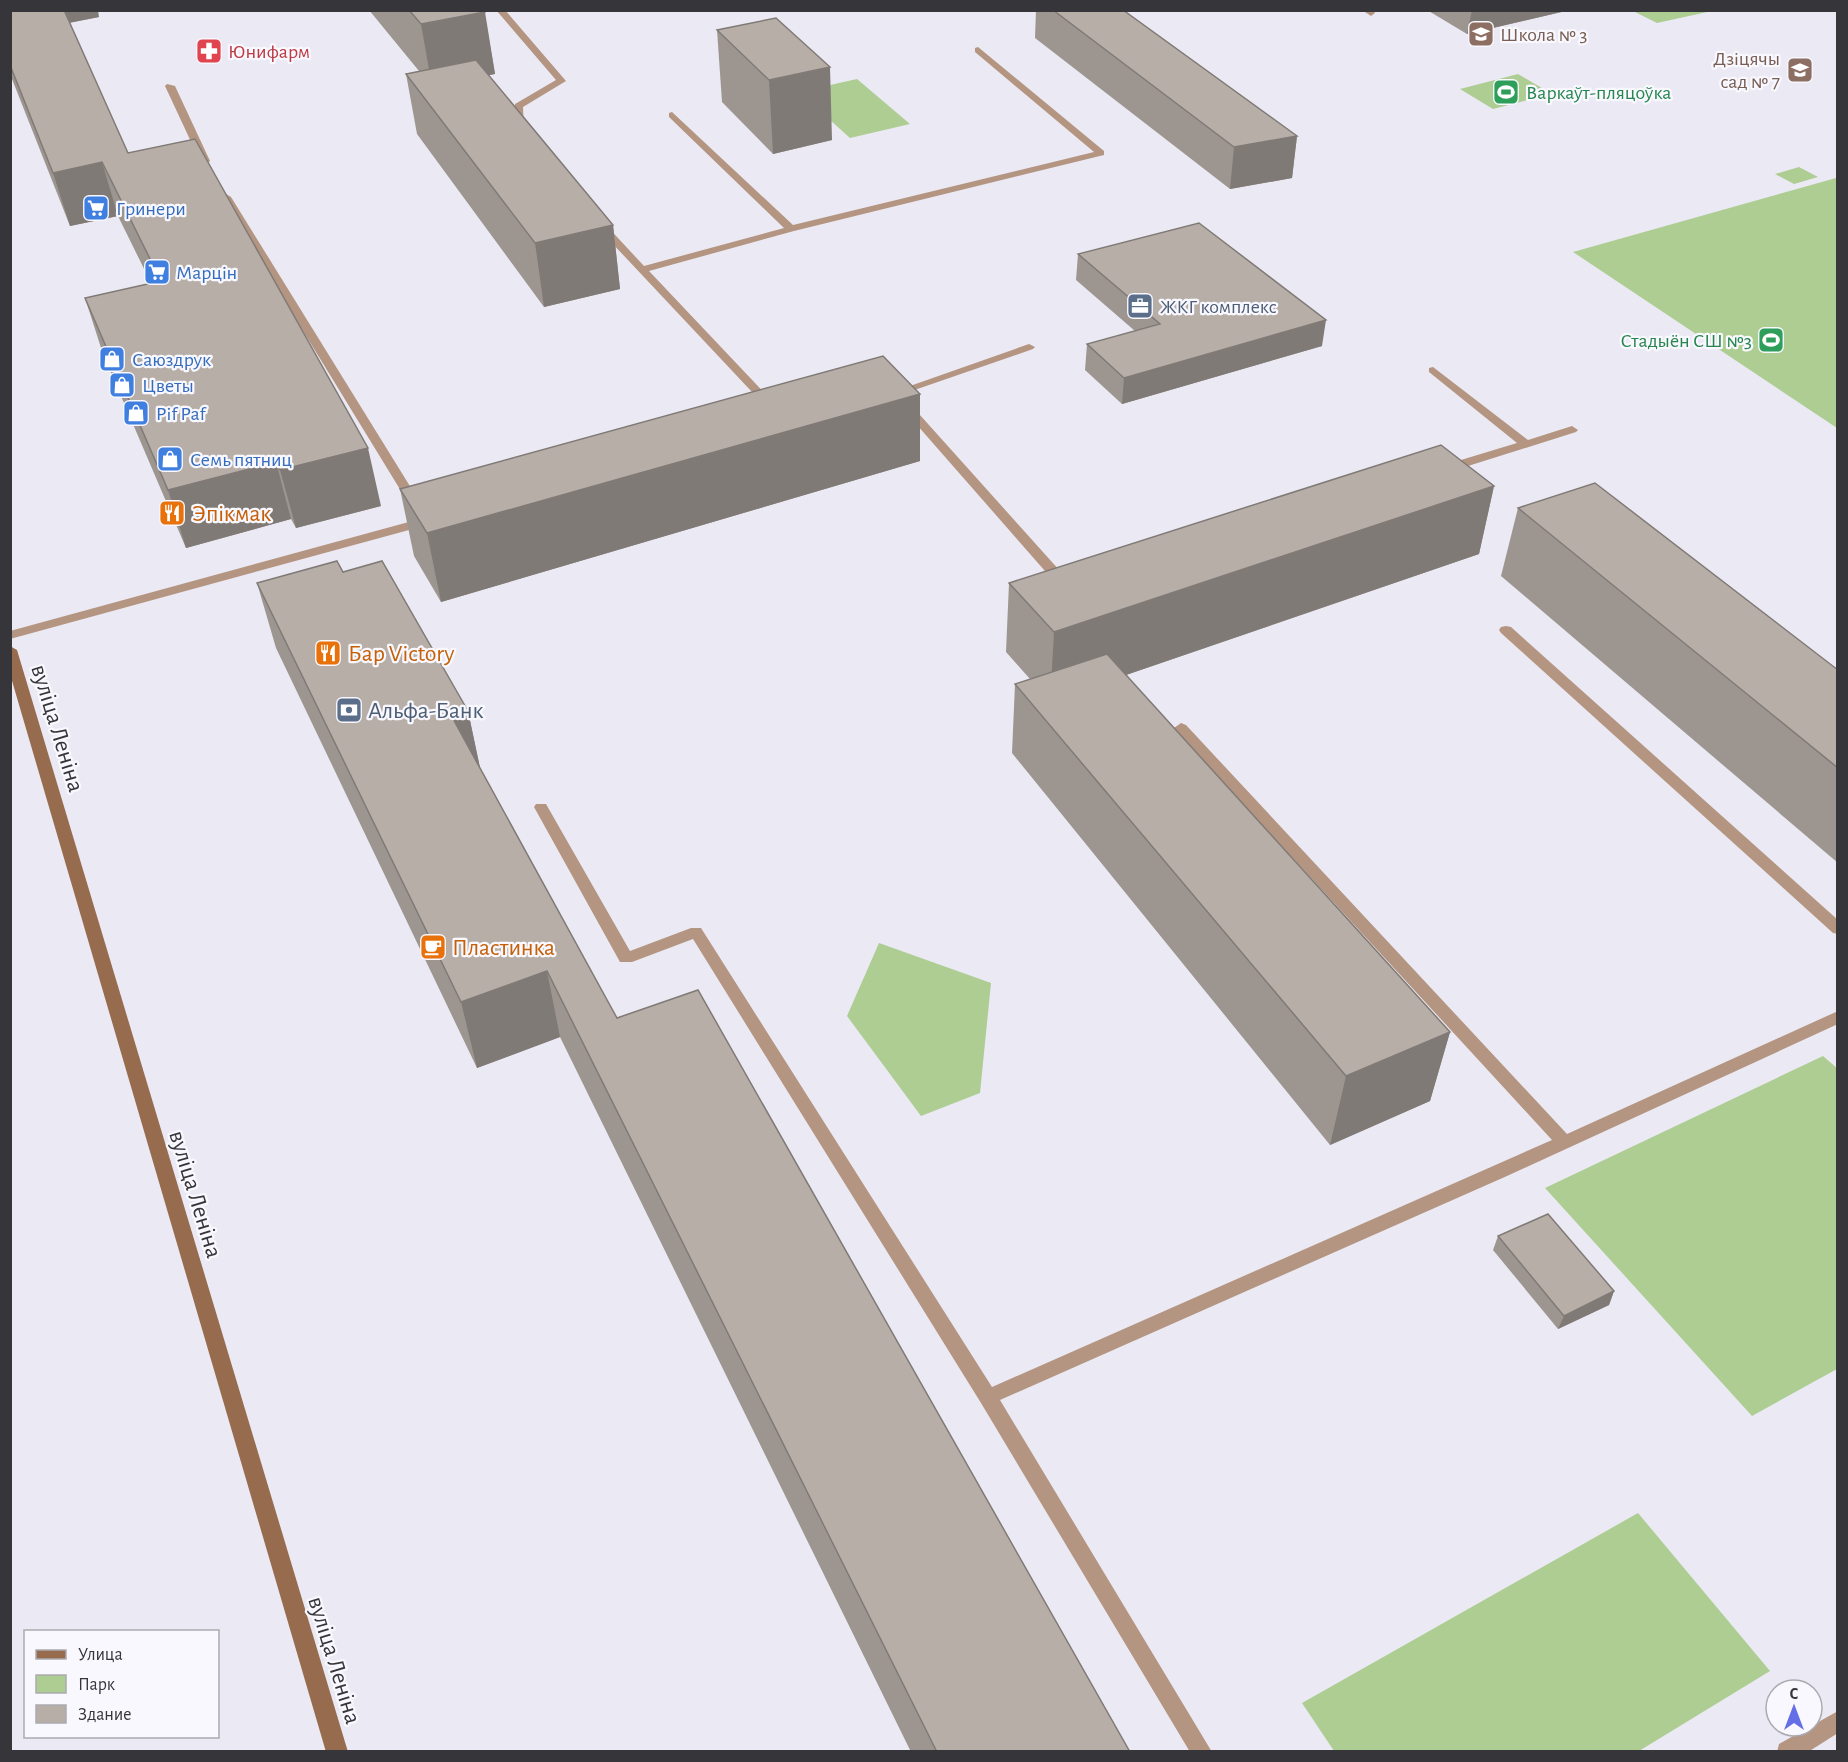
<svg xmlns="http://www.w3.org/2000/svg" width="1848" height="1762" font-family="'Alegreya Sans',sans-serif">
	<rect width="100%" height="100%" fill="#ebeaf4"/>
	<g fill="#adcd93">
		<path d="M1633,11H1712L1657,23Z"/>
		<path d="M1518,74L1552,94L1493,109L1460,89Z"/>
		<path d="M857,79L910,124L850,138L799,92Z"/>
		<path d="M1799,167L1818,177L1794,184L1775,174Z"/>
		<path d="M1836,178L1837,428L1573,252Z"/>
		<path d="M879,943L991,983L980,1093L921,1116L847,1016Z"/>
		<path d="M1823,1056L1838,1069L1837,1369L1752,1416L1545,1188Z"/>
		<path d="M1638,1513L1770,1671L1639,1751H1334L1302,1703Z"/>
	</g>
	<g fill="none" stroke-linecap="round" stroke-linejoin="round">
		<g fill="#b49581" fill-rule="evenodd">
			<path d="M496,10H505L566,81L523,107L524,130L519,133L514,130L515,104L556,80Z"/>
			<path d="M1362,10H1373L1375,13L1371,16Z"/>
			<path d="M978,47L1104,151V155L794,231L649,271L774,403V407H766L596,226L605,224L644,266L784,228L669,117V113L672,112L793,225L1094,152L975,52V48Z"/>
			<path d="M167,84L175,86L210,161L208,163L200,161L165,86Z"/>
			<path d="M226,194L231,197L421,504L419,507H411L409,504L221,197Z"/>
			<path d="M1029,344L1035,347L1033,349L900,395H892L890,393Z"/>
			<path d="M1433,367L1528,440L1572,426L1578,430L1576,432L1449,472H1441V466L1517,443L1429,372V368Z"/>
			<path d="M907,404L911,405L1069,581L1070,584L1069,587H1059L903,409L901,407Z"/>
			<path d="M427,517L433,521L431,524L10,639V631Z"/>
			<path d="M1506,626L1511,627L1838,920V934L1833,933L1501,633L1499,630L1501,627Z"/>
			<path d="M1181,723L1186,725L1567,1134L1838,1011V1024L1507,1176L1000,1400L1212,1752H1190L981,1403L693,939L632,962H620L534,807L536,804H546L630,951L691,928H701L992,1387L1552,1140L1176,731L1174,728Z"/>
			<path d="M1838,1711V1733L1808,1752H1777L1779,1744Z"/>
		</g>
		<path fill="#976b4e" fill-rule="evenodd" d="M10,646L17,650L348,1752H326L10,674Z"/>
	</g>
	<g fill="#9d9690">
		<path d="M10,10L99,17L69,23L128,153L381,506L296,528L291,519L186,548L103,354L85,298L151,283L118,216L70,226L10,74Z"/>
		<path d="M369,10H484L495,74L488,75L613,225L620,289L544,307L417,134L406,74L419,71Z"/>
		<path d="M1036,10H1123L1297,136L1292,178L1230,189L1035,38Z"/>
		<path d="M1427,10H1570L1467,34Z"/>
		<path d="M717,30L832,140L773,154L722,102Z"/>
		<path d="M1078,254L1322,346L1122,404L1085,370L1087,344L1135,331L1076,280Z"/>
		<path d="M920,394V461L441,602L414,556L400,489Z"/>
		<path d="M1494,486L1479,554L1126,675L1450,1032L1430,1101L1330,1145L1012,753L1015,684L1030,679L1006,652L1009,583Z"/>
		<path d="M1518,508L1838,670V863L1501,576Z"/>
		<path d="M343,572L468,711L480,768L617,1018L1130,1752H911L560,1037L477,1068L276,648L257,583Z"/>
		<path d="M1498,1236L1614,1291L1609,1305L1558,1329L1493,1250Z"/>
	</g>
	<g fill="#807a76">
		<path d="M61,10H98L99,17L68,23Z"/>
		<path d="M1472,10H1570L1467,34Z"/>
		<path d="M485,12L495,74L432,87L421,24Z"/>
		<path d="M830,67L832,140L773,154L769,80Z"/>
		<path d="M1297,136L1292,178L1230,189L1234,147Z"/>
		<path d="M102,162L118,216L70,226L53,173Z"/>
		<path d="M613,225L620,289L544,307L535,243Z"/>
		<path d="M1326,320L1322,346L1122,404L1124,378Z"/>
		<path d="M920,394V461L441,602L427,533Z"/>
		<path d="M368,448L381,506L296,528L280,470Z"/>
		<path d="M276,462L291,519L186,548L168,490Z"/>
		<path d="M1494,486L1479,554L1050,701L1054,632Z"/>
		<path d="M468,711L482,777L452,717Z"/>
		<path d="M547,971L560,1037L477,1068L461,1002Z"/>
		<path d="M1450,1032L1430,1101L1330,1145L1346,1076Z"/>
		<path d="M1614,1291L1609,1305L1558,1329L1564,1316Z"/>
	</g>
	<g fill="#b7aea8" stroke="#807a76" stroke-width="1.5">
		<path d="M10,10H64L128,153L195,139L368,448L280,470L276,462L168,490L85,298L161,281L102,162L53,173L10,65Z"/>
		<path d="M409,10H484L485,12L421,24Z"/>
		<path d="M1053,10H1123L1297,136L1234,147Z"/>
		<path d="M776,18L830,67L769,80L717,30Z"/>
		<path d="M476,60L613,225L535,243L406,74Z"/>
		<path d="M1199,223L1326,320L1124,378L1087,344L1160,324L1078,254Z"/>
		<path d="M883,356L920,394L427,533L400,489Z"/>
		<path d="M1441,445L1494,486L1054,632L1009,583Z"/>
		<path d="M1595,483L1838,670V768L1518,508Z"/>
		<path d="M337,561L343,572L382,561L468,711L452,717L617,1018L698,990L1130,1752H937L547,971L461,1002L257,583Z"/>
		<path d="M1107,654L1450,1032L1346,1076L1015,684Z"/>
		<path d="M1548,1214L1614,1291L1564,1316L1498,1236Z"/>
	</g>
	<defs>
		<symbol id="school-square" viewBox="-11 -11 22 22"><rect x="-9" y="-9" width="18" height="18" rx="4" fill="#8d6e63" stroke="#f8f8fe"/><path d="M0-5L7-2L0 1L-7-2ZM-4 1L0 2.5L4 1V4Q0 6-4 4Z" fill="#fff"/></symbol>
		<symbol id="pharmacy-square" viewBox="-11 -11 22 22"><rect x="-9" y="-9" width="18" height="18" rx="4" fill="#e0444e" stroke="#f8f8fe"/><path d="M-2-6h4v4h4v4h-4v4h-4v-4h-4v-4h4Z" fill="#fff"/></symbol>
		<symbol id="stadium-square" viewBox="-11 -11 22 22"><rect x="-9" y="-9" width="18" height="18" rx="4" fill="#2e9e5b" stroke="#f8f8fe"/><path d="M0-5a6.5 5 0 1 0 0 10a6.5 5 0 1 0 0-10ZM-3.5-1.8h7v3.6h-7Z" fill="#fff"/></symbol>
		<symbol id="supermarket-square" viewBox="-11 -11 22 22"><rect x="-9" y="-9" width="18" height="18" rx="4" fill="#3f7fe0" stroke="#f8f8fe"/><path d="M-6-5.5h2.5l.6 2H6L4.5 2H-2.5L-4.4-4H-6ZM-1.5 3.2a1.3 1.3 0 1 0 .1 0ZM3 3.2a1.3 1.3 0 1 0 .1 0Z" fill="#fff"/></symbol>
		<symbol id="office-square" viewBox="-11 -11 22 22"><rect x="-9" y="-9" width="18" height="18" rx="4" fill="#5c6f8a" stroke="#f8f8fe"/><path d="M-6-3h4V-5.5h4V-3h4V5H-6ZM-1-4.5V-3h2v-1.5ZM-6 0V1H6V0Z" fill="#fff"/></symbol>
		<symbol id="shop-square" viewBox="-11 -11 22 22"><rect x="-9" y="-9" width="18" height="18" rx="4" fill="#3f7fe0" stroke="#f8f8fe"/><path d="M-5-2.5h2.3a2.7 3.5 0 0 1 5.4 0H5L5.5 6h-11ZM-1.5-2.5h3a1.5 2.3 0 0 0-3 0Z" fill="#fff"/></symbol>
		<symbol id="restaurant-square" viewBox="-11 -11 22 22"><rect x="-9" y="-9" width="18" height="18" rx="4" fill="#e8710a" stroke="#f8f8fe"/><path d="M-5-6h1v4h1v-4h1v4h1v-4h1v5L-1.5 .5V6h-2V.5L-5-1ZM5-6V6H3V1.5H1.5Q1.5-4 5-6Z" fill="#fff"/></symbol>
		<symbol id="bank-square" viewBox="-11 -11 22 22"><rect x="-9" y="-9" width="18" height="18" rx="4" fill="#5c6f8a" stroke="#f8f8fe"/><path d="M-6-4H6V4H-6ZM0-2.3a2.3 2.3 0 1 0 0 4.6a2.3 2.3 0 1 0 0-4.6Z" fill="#fff"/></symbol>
		<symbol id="cafe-square" viewBox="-11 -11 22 22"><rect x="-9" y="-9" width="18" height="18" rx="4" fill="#e8710a" stroke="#f8f8fe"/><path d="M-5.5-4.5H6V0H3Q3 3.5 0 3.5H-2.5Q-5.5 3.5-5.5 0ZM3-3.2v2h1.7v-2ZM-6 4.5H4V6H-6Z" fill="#fff"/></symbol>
	</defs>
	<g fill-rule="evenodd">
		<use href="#school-square" x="1466" y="19" width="30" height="30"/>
		<use href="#pharmacy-square" x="194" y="36" width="30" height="30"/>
		<use href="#school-square" x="1785" y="55" width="30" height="30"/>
		<use href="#stadium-square" x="1491" y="77" width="30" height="30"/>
		<use href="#supermarket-square" x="81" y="193" width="30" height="30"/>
		<use href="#supermarket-square" x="142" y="257" width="30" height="30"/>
		<use href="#office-square" x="1125" y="291" width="30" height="30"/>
		<use href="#stadium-square" x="1756" y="325" width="30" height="30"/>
		<use href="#shop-square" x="97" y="344" width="30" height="30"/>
		<use href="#shop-square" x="107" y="370" width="30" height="30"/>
		<use href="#shop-square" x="121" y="398" width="30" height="30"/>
		<use href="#shop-square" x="155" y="444" width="30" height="30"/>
		<use href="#restaurant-square" x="157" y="498" width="30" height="30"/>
		<use href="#restaurant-square" x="313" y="638" width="30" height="30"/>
		<use href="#bank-square" x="334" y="695" width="30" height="30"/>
		<use href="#cafe-square" x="418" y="932" width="30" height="30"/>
	</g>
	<g text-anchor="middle" stroke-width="4.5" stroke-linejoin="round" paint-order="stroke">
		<g font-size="20" fill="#785e54" stroke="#f8f8fe" text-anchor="start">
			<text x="1500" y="41">Школа № 3</text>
			<text x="1780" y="65" text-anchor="end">Дзіцячы<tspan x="1780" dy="23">сад № 7</tspan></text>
		</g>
		<g font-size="20" fill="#be3a42" stroke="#f8f8fe" text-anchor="start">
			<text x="228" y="58">Юнифарм</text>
		</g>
		<g font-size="20" fill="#27864d" stroke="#f8f8fe" text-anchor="start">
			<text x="1526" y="99">Варкаўт-пляцоўка</text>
			<text x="1752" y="347" text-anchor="end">Стадыён СШ №3</text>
		</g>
		<g font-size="20" fill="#366cbe" stroke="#f8f8fe" text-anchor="start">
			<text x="116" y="215">Гринери</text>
			<text x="176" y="279">Марцін</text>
			<text x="132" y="366">Саюздрук</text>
			<text x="142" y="392">Цветы</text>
			<text x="156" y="420">Pif Paf</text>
			<text x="190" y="466">Семь пятниц</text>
		</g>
		<g font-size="20" fill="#4e5e75" stroke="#f8f8fe" text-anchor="start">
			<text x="1160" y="313">ЖКГ комплекс</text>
		</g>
		<g font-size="24" fill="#c56008" stroke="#f8f8fe" text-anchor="start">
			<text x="192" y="521">Эпікмак</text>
			<text x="348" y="661">Бар Victory</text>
			<text x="452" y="955">Пластинка</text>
		</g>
		<g font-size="24" fill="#4e5e75" stroke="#f8f8fe" text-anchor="start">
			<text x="368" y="718">Альфа-Банк</text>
		</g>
		<g font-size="24" fill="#36363a" stroke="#f8f8fe">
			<text transform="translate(58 728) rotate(73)" y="8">вуліца Леніна</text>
			<text transform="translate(196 1194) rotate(73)" y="8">вуліца Леніна</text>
			<text transform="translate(335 1660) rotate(73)" y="8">вуліца Леніна</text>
		</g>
	</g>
	<rect width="1848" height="1762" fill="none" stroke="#36363a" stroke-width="24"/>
	<rect x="24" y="1630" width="195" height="108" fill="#f8f8fe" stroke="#aaaab0" stroke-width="1.5"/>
	<rect x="36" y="1650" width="30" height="9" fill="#976b4e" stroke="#aaaab0" stroke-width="1.5"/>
	<text x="78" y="1660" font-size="18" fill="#36363a">Улица</text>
	<rect x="36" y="1675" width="30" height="18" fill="#adcd93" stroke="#aaaab0" stroke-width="1.5"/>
	<text x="78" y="1690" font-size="18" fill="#36363a">Парк</text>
	<rect x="36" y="1705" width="30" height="18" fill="#b7aea8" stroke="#aaaab0" stroke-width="1.5"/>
	<text x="78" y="1720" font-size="18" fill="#36363a">Здание</text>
	<g transform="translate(1794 1708)"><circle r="28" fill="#f8f8fe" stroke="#aaaab0" stroke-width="1.5"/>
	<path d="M0-4.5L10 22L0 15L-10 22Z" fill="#646ee7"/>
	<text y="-9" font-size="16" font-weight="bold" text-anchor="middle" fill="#36363a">С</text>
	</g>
</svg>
